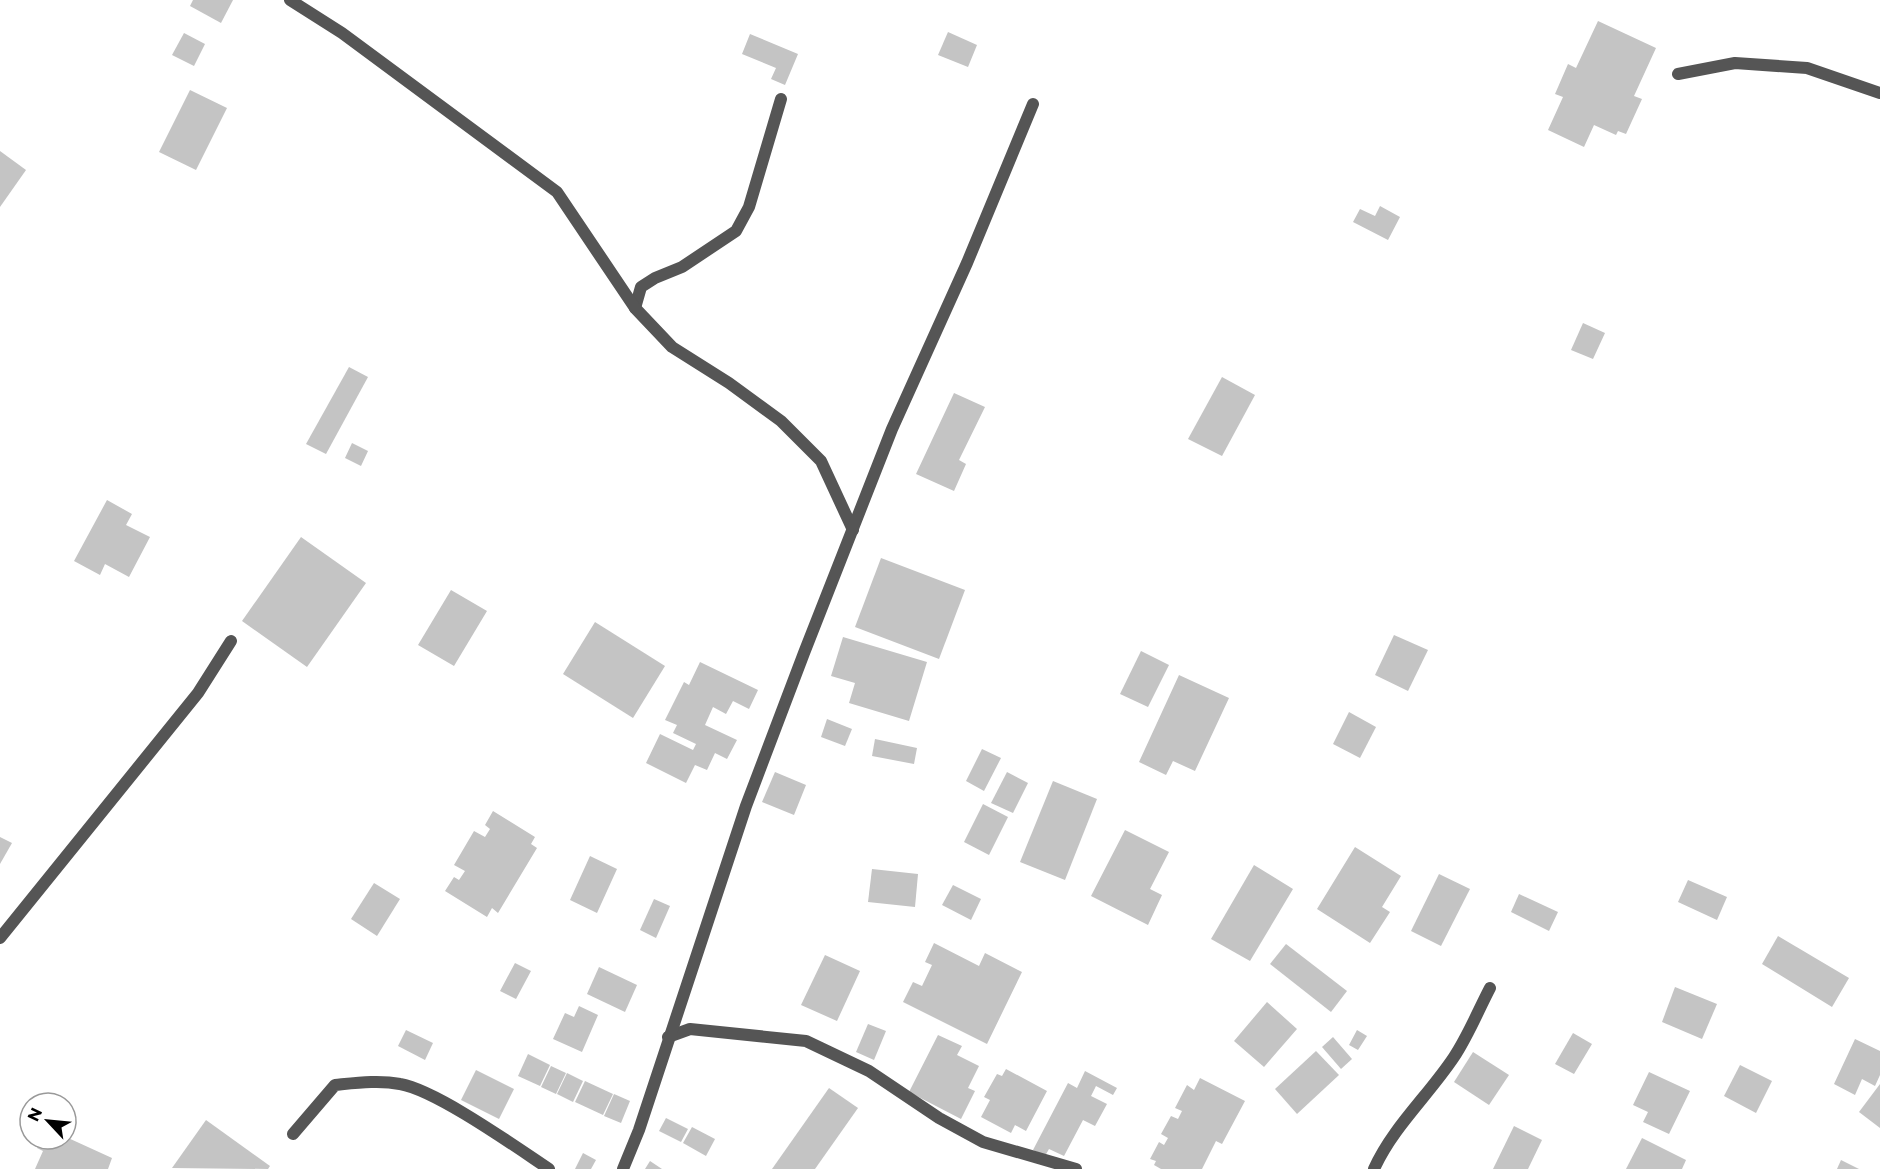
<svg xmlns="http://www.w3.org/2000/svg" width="1880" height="1169" font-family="Montserrat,sans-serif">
	<rect width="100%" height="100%" fill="#fff"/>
	<g fill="#c4c4c4">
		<path d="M193,0H233L221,23L190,6Z"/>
		<path d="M1598,21L1656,48L1634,96L1642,99L1626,134L1618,131L1616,135L1594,125L1584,147L1548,130L1563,97L1555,94L1568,64L1576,68Z"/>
		<path d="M948,32L977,45L968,67L938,55Z"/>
		<path d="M184,33L205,44L194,66L172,55Z"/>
		<path d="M750,34L798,54L785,85L771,79L776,68L742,54Z"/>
		<path d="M190,90L227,108L196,170L159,152Z"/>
		<path d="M0,151L26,170L0,207Z"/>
		<path d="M1380,206L1400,217L1388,240L1353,222L1360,209L1375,216Z"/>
		<path d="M1583,323L1605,333L1593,359L1571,350Z"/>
		<path d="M349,367L368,377L326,454L306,444Z"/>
		<path d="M1222,377L1255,395L1222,456L1188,439Z"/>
		<path d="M954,393L985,407L959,460L966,464L954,491L916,474Z"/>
		<path d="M352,443L368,451L361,466L345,458Z"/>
		<path d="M107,500L132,514L126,525L150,537L129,577L105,564L100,575L74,561Z"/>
		<path d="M301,537L366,583L307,667L242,621Z"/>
		<path d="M881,558L965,590L939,659L855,627Z"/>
		<path d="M451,590L487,611L454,666L418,645Z"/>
		<path d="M595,622L665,666L633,718L563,674Z"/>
		<path d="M1394,635L1428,650L1408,691L1375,675Z"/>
		<path d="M843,637L927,662L909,721L849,703L855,683L831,676Z"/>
		<path d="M1141,651L1169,665L1148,707L1120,694Z"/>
		<path d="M700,662L758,690L749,709L733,701L726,714L713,707L705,725L737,740L727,759L715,753L707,770L695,765L686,783L646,763L660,734L693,750L696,744L673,733L677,725L665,720L684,682L689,685Z"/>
		<path d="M1179,675L1229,698L1195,771L1173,761L1166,775L1139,762Z"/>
		<path d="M1349,712L1376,727L1360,758L1333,744Z"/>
		<path d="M827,719L852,729L845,746L821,737Z"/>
		<path d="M875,739L917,748L914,764L872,756Z"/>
		<path d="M982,749L1001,758L984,791L966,781Z"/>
		<path d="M775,772L806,785L794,815L762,802Z"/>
		<path d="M1007,772L1028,783L1013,813L991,803Z"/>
		<path d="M1053,781L1097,799L1065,880L1020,862Z"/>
		<path d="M983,804L1008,817L989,855L964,842Z"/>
		<path d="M493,811L535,837L531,844L537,848L498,913L492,908L487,917L445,891L454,877L459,880L465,871L454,865L474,831L485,837L490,829L485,825Z"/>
		<path d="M1125,830L1169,852L1150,889L1162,895L1148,925L1091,896Z"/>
		<path d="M0,837L12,843L0,864Z"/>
		<path d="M1355,847L1401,876L1382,907L1390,912L1370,943L1317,909Z"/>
		<path d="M590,856L617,869L597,913L570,900Z"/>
		<path d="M1254,865L1293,889L1250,961L1211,939Z"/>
		<path d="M872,869L918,874L915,907L868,902Z"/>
		<path d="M1439,874L1470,889L1441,946L1411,931Z"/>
		<path d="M1688,880L1727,897L1717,920L1678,902Z"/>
		<path d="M374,883L400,899L377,936L351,919Z"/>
		<path d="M953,885L981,899L971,920L942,905Z"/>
		<path d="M1519,894L1558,912L1549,931L1511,912Z"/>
		<path d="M654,899L670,906L656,938L640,930Z"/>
		<path d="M1778,936L1849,978L1832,1007L1762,964Z"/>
		<path d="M934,943L979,966L985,953L1022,972L987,1044L903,1002L913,982L922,986L932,965L925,962Z"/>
		<path d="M1286,944L1347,991L1331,1012L1270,964Z"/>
		<path d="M825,955L860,971L837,1021L801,1005Z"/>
		<path d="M515,963L531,971L516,999L500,991Z"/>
		<path d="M599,967L637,985L625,1012L587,994Z"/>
		<path d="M1675,987L1717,1004L1702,1039L1662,1022Z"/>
		<path d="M1267,1002L1297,1029L1264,1067L1234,1041Z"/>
		<path d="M579,1006L598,1015L582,1052L553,1039L565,1013L574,1017Z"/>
		<path d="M868,1024L886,1031L874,1060L856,1052Z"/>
		<path d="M406,1030L433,1043L425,1060L398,1046Z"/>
		<path d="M1357,1030L1367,1036L1358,1050L1349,1045Z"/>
		<path d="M1573,1033L1592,1044L1574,1074L1555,1064Z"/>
		<path d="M938,1035L962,1046L957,1055L979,1066L968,1088L975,1091L961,1119L909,1092Z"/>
		<path d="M1333,1037L1352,1059L1341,1069L1322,1047Z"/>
		<path d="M1855,1039L1880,1051V1075L1875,1086L1862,1079L1855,1095L1834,1084Z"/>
		<path d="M1316,1051L1339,1075L1297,1114L1275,1089Z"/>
		<path d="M1473,1052L1509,1075L1489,1105L1454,1082Z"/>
		<path d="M528,1054L550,1065L540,1086L518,1076Z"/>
		<path d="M1740,1065L1772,1081L1756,1113L1724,1096Z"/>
		<path d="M551,1066L566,1073L556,1094L541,1087Z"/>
		<path d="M1006,1069L1047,1091L1026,1131L1015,1125L1011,1133L981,1117L990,1100L984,1097L997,1074L1002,1076Z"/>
		<path d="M476,1070L514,1089L499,1119L461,1100Z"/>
		<path d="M1085,1071L1117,1088L1113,1095L1096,1086L1091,1096L1107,1104L1095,1126L1083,1120L1064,1156L1049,1149L1045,1156L1033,1150L1068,1083L1077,1088Z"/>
		<path d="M1649,1072L1690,1091L1669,1134L1643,1122L1648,1112L1633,1105Z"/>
		<path d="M567,1073L583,1081L573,1102L557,1094Z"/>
		<path d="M1200,1078L1245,1101L1222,1144L1216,1141L1202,1169H1161L1154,1165L1156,1161L1150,1159L1159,1142L1164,1145L1168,1138L1161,1134L1171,1116L1178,1119L1182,1111L1175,1108L1187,1085L1194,1090Z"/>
		<path d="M585,1081L613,1094L603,1115L575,1102Z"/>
		<path d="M1880,1084V1128L1859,1112Z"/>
		<path d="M829,1088L858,1108L815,1169H772Z"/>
		<path d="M614,1094L630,1101L621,1123L604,1116Z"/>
		<path d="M666,1118L688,1129L681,1142L659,1131Z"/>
		<path d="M206,1120L270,1166L268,1169L172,1168Z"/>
		<path d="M1514,1126L1542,1140L1528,1169H1493Z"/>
		<path d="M692,1127L715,1139L706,1156L683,1143Z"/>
		<path d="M66,1137L112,1158L108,1169H35L43,1151L37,1148L41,1139Z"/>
		<path d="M1642,1138L1686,1160L1682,1169H1626Z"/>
		<path d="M583,1153L596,1160L591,1169H575Z"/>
		<path d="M1841,1160L1859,1169H1837Z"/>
		<path d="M650,1161L662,1169H645Z"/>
	</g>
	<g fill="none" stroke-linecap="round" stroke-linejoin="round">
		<g stroke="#555" stroke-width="12">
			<path d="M1678,74L1735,63L1807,68L1880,93"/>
			<path d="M635,308L641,287L655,278L682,267L736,231L749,207L781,99"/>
			<path d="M0,938L198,693L231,641"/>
		</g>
		<g stroke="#555" stroke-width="12">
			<path d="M290,0L342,33L557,192L635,308L672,347L729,383L781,421L821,461L853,530"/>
			<path d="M668,1037L690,1029L806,1041L869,1071L939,1118L983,1142L1076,1169"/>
			<path d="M293,1134L335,1085C356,1083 379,1080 400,1084C436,1090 516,1147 549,1169"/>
			<path d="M623,1169L639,1130L746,806L804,653L892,429L967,263L1033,104"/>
			<path d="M1374,1169C1393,1127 1428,1096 1454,1057C1468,1036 1478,1011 1490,988"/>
		</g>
	</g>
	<g transform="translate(48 1121) rotate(296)"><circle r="28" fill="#ffffff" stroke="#999999" stroke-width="1.5"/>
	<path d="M0-4.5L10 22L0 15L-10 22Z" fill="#000000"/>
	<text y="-9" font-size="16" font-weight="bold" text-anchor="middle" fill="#000000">N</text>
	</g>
</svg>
